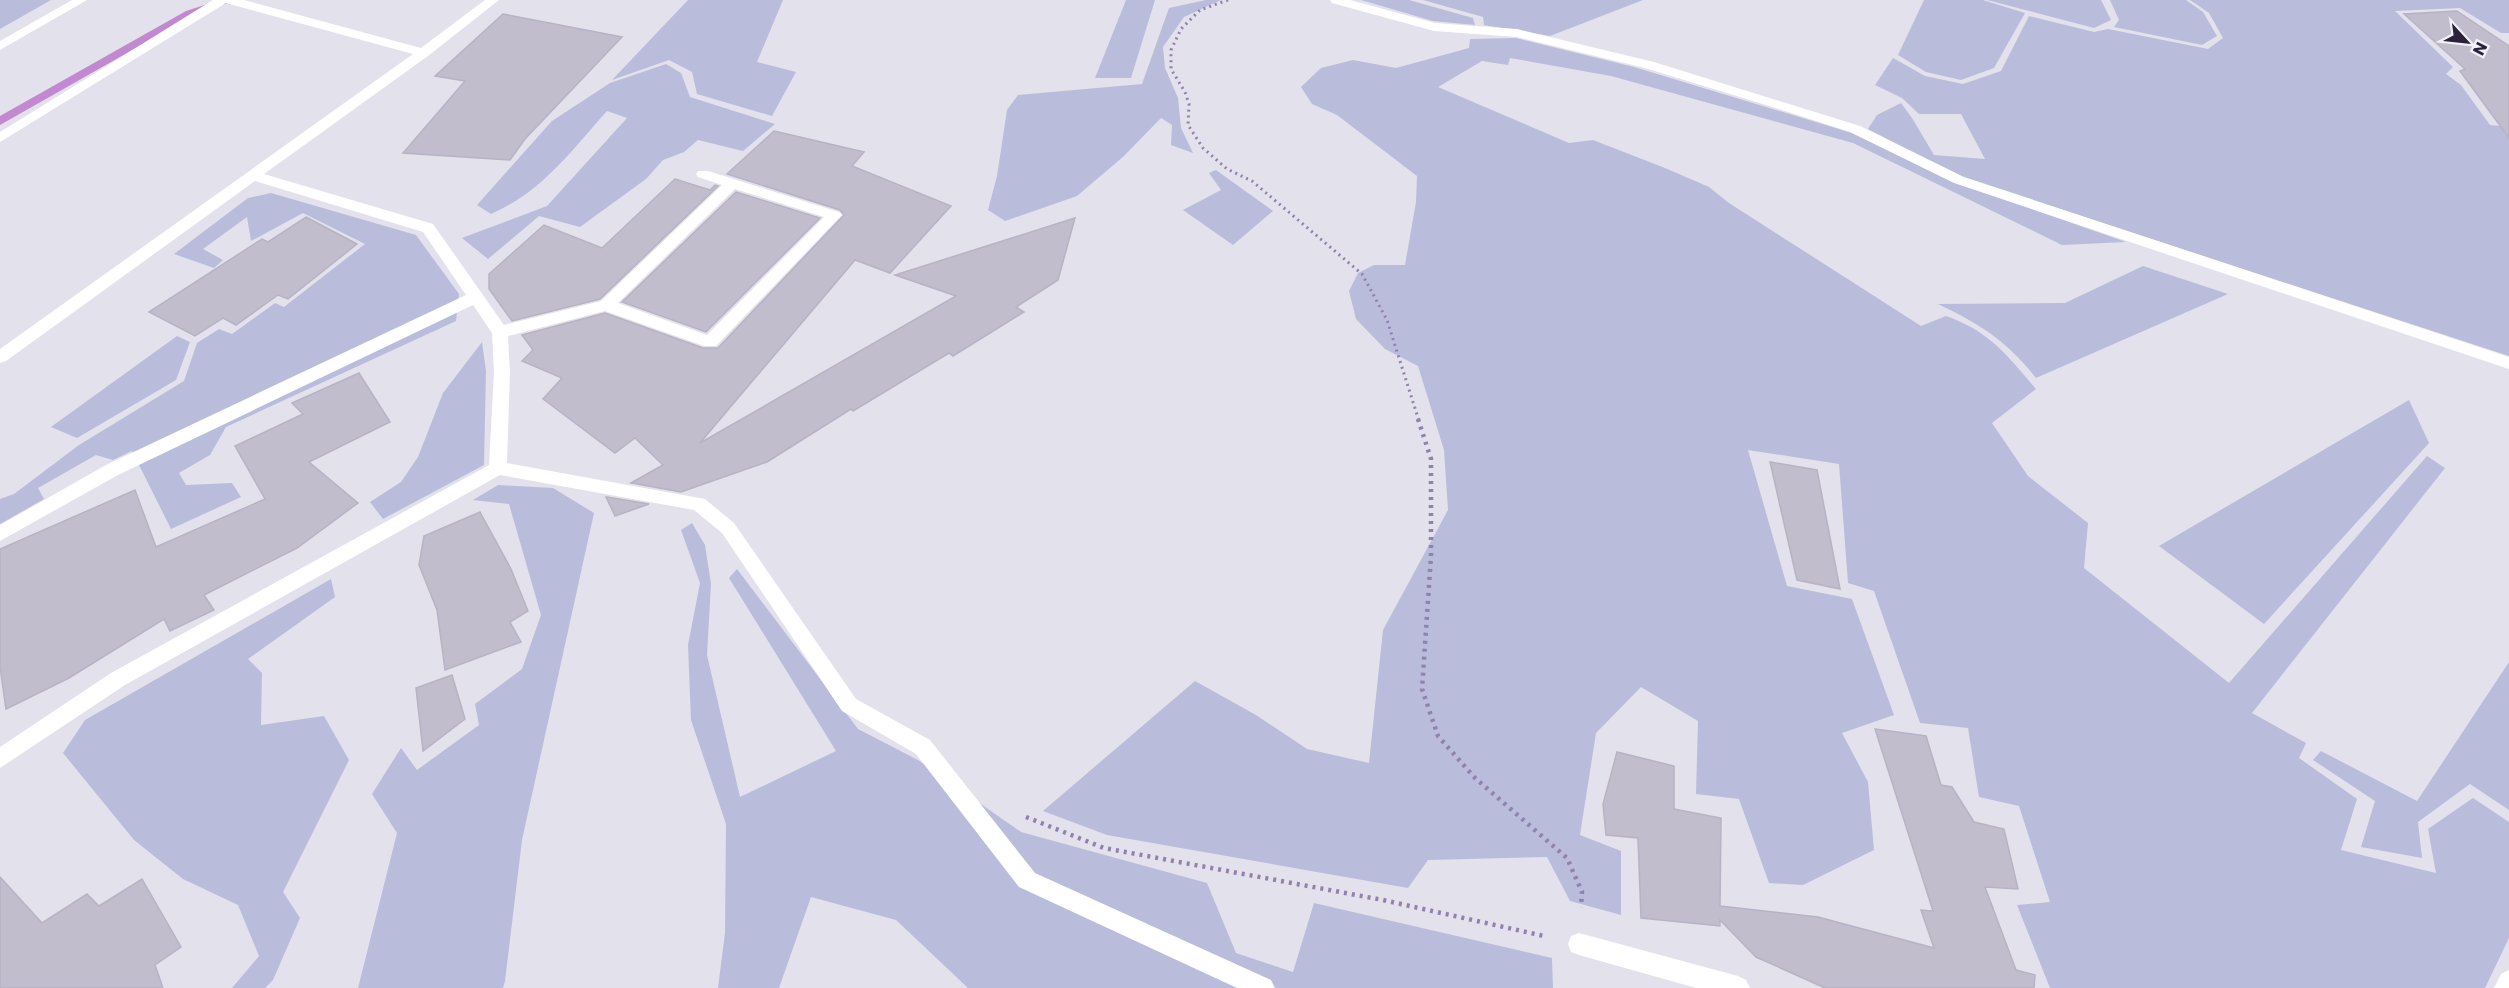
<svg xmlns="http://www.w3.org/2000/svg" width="2509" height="988" font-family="Poppins,sans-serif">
	<rect width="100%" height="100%" fill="#e3e1eb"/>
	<g fill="#babcdc">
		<path d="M0,0H51L0,29Z"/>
		<path d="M688,0H783L757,62L796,72L772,116L697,94L692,72L669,60L612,80Z"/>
		<path d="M1126,0H1155L1131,78H1095Z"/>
		<path d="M1206,0H1221L1184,17L1163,47L1165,68L1178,98L1181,128L1193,153L1171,145L1172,125L1161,118L1124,156L1077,196L1005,221L988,210L997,176L1007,110L1018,95L1142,84L1169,8Z"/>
		<path d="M1361,0H1409L1473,18L1475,25L1433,21Z"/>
		<path d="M1423,0H1643L1550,36L1484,25L1483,17Z"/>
		<path d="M1924,0H1983L2025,13L1994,68L1961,80L1926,72L1898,55Z"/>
		<path d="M1987,0H2101L2111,20L2094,28Z"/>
		<path d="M2110,0H2186L2203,12L2217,36L2202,45L2114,27L2119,20Z"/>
		<path d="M2190,0H2509V33H2501L2460,8L2395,11L2453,67L2446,74L2461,85L2490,125L2509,127V356L1959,176L1868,129L1877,115L1901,103L1912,118L1934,155L1985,159L1961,114H1919L1902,98L1875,85L1893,58L1925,76L1963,84L2001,71L2029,16L2094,32L2108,29L2208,49L2223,38L2209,13Z"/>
		<path d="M1516,38L1634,67L1852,133L1952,181L2126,242L2062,245L1853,143L1611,76L1510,58L1508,65L1482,61L1438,87L1569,143L1593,140L1665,168L1709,187L1729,203L1921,326L1946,316C1989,331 2007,355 2036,389L1992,423L2028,476L2088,523L2084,568L2229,683L2427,456L2445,468L2252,713L2306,743L2299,758L2357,799L2341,850L2436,873L2428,829L2473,798L2509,822V938L2485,988H2050L2017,905L2050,902L2019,806L1979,797L1968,728L1920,723L1874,591L1848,583L1839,464L1748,450L1787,586L1852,599L1894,715L1842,733L1868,782L1874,850L1803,885L1769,883L1739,799L1696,794L1698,721L1641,687L1596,733L1580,835L1621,851V915L1570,901L1547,857L1428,860L1408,888L1107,835L1043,811L1195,681L1256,715L1307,749L1369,763L1383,630L1448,510L1444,450L1418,366L1385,349L1356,319L1349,291L1358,273L1374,265H1405L1416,202L1417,176L1337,115L1312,104L1301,87L1321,68L1353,60L1396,68L1469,48L1470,39Z"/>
		<path d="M666,64L681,73L690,97L775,124L743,151L698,140L684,152L663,160L646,179L580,227L539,216L488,259L462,238L547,206L627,118L607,111C570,152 543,191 491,214L477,205L552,121L610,83Z"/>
		<path d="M1216,170L1273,211L1233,245L1183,210L1221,190L1209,173Z"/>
		<path d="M271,193L416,235L459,294L456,321L226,427L210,455L179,473L186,485L232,483L241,497L171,529L132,451L113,460L96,455L38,488L44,499L0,524V499L14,494L79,445L184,381L197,343L219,329L232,334L275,303L284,307L365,244L303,213L251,241L247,217L203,249L223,260L214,268L174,254L248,198Z"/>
		<path d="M2143,266L2228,294L2036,378C2007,341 1980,324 1938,304L2065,303Z"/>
		<path d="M177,336L190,342L176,380L77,438L51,427Z"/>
		<path d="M482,342L486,371L484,465L383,519L370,502L401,482L418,457L443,393Z"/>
		<path d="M2409,400L2429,443L2264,624L2159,546Z"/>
		<path d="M498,485L553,488L594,513L522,840L505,981L503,988H358L397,833L372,794L401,748L417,770L479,725L475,704L522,669L541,615L509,504L473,500Z"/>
		<path d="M692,523L705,545L711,584L707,655L740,797L836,751L729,578L737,569L858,729L918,760L1021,832L1207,883L1236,953L1293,972L1314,903L1552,958L1553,988H968L896,920L811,897L779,988H718L725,933L726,824L691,720L688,645L700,583L681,530Z"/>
		<path d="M331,579L335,597L248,659L262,673L261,725L324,716L349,760L283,892L300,918L273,980L265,988H232L259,956L238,905L183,879L134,840L63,753L85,720Z"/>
		<path d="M2509,662V810L2470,784L2418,822L2422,858L2361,847L2375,801L2313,760L2321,751L2417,801Z"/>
	</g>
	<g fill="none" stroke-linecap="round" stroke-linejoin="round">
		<path fill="#c389d0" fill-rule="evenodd" d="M220,0H236L194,15L0,125V116L186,11Z"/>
	</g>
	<g fill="#c1bdcc" stroke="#b7b3c5" stroke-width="1.5">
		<path d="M2457,11L2509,46V138L2460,71L2465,69L2404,14Z"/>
		<path d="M503,14L622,37L525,139L510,160L403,153L465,81L435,76Z"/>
		<path d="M774,131L864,152L852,166L951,206L890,273L855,260L700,443L956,296L895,275L1075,218L1058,280L1016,307L1024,312L953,356L949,353L853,411L851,409L767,462L681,492L631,483L663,465L635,438L615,453L543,399L562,378L522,361L533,350L522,335L605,313L703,348H718L844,215L840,210L727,174Z"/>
		<path d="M675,179L710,190L715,185L718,186L600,299L512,321L489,289V274L544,225L602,248Z"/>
		<path d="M736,192L820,218L706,332L622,302Z"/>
		<path d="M306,217L357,244L288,299L278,295L236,325L223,318L195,336L149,312L262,239L268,242Z"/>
		<path d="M359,373L390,422L309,462L358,503L297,548L204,595L214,610L170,631L164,619L69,678L6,709L0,667V549L135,490L156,547L265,499L235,446L303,414L292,403Z"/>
		<path d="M1770,462L1817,470L1840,589L1797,580Z"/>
		<path d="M606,497H607L649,504L615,516Z"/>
		<path d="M480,512L511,569L528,611L510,622L521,642L445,670L437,610L419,565L424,536Z"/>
		<path d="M452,675L465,719L423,751L416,688Z"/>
		<path d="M1875,729L1926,736L1941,785L1952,787L1974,822L2004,829L2018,889L1985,887L2016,970L2035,975L2034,988H1825L1756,957L1720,920V926L1641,918L1638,838L1606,835L1603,804L1617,752L1674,766V809L1721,818L1720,906L1818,917L1934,948L1921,910L1933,911Z"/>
		<path d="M0,877L42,923L87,894L99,906L142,879L181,947L155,965L163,988H0Z"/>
	</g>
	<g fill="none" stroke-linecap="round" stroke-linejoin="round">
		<path stroke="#9181ae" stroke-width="3" stroke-dasharray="2 4" stroke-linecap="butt" d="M1228,0L1200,10L1181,29L1171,50V69L1185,92L1189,104L1188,125L1203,148L1227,169L1252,181L1362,274L1387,320L1419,421"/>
		<g stroke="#9181ae" stroke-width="4.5" stroke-dasharray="3 5" stroke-linecap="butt">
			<path d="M1418,419L1431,459V556L1422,689L1438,736L1475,778L1567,858L1582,892L1581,907"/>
			<path d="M1026,817L1104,848L1383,900L1544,936"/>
		</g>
		<g fill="#fff" fill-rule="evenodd">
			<path d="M72,0H87L0,50V41Z"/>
			<path d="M213,0H244L421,48L485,0H499L428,56L264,174L433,224L504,325L601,301L722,185L698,177L696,174L698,171H708L839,212L842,215L839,218L716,346H704L605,311L508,336L510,372L507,463L705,499L734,523L856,699L930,740L1035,873L1271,980L1275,988H1237L1019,887L916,754L842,711L722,533L694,510L500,475L125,685L0,768V747L111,673L489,465L494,372L492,333L473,305L118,475L0,541V525L106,465L466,295L423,232L255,181L6,361L0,363V349L413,54L226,3L0,142V132ZM735,189L824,217L707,335L618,303Z"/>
			<path d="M1330,0H1350L1435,23L1517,29L1654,62L1860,126L1964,177L2509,357V369L1954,183L1850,132L1779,109L1645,68L1517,37L1434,31L1332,3Z"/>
			<path d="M1579,933L1738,976L1746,980L1750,988H1696L1579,955L1571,952L1568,944L1571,936Z"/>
			<path d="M2509,970V988H2494L2501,974Z"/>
		</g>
	</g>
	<g transform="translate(2467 42) rotate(117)" stroke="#f2f1f8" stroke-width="4.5" paint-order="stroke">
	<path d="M0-4.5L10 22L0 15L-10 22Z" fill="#2c213b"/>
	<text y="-9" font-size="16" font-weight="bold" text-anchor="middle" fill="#2c213b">N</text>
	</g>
</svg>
